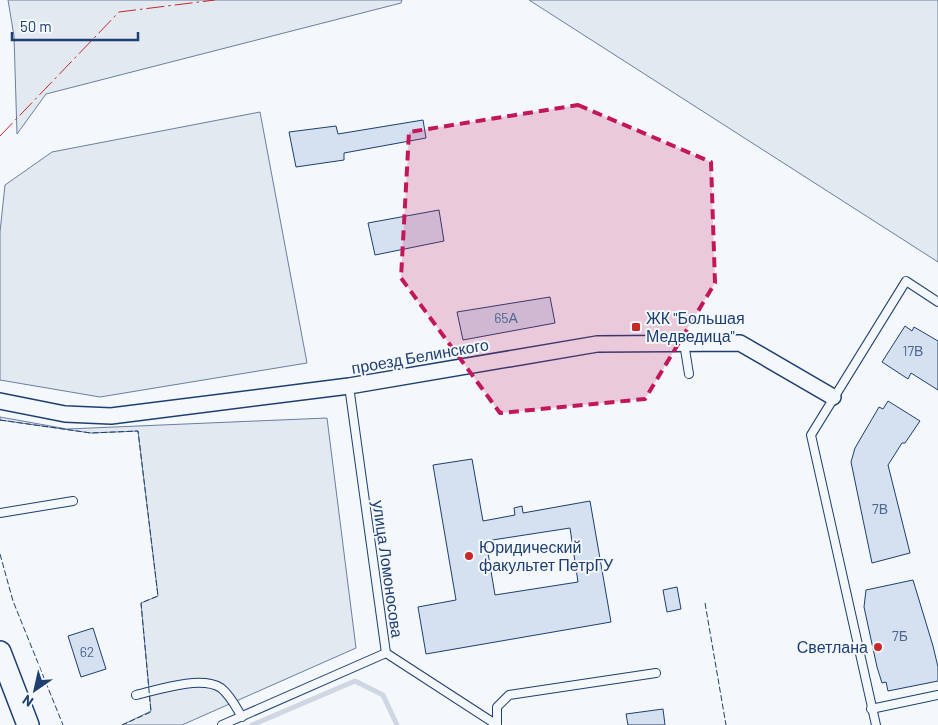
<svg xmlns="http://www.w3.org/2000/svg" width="938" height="725" font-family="Barlow,sans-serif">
	<rect width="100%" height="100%" fill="#f4f7fb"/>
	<g fill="#e3e9f0" stroke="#687fa3">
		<path d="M8,0H402L401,3L46,94L17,134L14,36Z"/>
		<path d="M529,0H938V262Z"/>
		<path d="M260,112L307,363L100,397L0,380V232L5,185L52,152Z"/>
		<path d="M0,417L67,429L327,418L356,648L182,725H122L151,711L141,603L158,596L138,431L91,433L0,420Z"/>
	</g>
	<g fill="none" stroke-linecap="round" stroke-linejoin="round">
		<path stroke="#cfd7e4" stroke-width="5" d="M252,725L355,681L383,695L397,725"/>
	</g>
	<g fill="#d5e0f0" stroke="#1d3f73" fill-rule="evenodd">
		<path d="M423,120L426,138L344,153V160L296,167L289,132L336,126L338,134Z"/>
		<path d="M439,210L444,241L375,255L368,223Z"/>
		<path d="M550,297L555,323L463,340L457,312Z"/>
		<path d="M905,326L912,331L914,327L938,341V390L911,373L908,379L882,362Z"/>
		<path d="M888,401L920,421L905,443H902L888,465L910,553L872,563L851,462L855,448L879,407L883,409Z"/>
		<path d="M472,459L483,521L515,515L514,508L522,506L523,513L590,501L611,622L426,654L418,607L456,600L433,465ZM570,528L578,582L495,595L486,541Z"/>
		<path d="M913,580L933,646L938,667V681L888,691L886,682L882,683L877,667L864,607L866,590Z"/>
		<path d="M677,587L681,609L667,612L663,590Z"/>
		<path d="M93,628L106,669L81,677L68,636Z"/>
		<path d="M663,709L665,725H628L626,714Z"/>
	</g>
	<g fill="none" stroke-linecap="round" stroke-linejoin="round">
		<defs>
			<g id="service">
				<path d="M684,343L689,374"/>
				<path d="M349,386L386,653L497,725"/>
				<path d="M0,513L73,501"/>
				<path d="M136,695C157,690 201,675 221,688C230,695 236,707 242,717"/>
				<path d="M871,709L938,695"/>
				<path d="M497,724V707L509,695L656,673"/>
				<path d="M222,725L386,653"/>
				<path d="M876,725L811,435L906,281L938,302"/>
			</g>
			<path id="minor" d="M0,401L65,414L111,416L349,386L597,344L740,343L833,397"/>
			<path id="secondary" d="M0,652L28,725"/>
		</defs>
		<use href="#service" stroke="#1d3f73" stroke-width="10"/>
		<use href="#minor" stroke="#1d3f73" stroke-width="18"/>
		<use href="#secondary" stroke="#1d3f73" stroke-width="24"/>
		<use href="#service" stroke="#f4f7fb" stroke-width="8"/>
		<use href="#minor" stroke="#f4f7fb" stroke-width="15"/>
		<use href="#secondary" stroke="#f4f7fb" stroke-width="21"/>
		<g stroke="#1d3f73" stroke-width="1" stroke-dasharray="6 2.5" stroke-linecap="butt">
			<path d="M0,420L91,433L138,431L158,596L141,603L151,712L122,725"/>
			<path d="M0,554L13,601L63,725"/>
			<path d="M705,603L726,725"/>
		</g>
		<path stroke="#c62828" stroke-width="1" stroke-dasharray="18 4 2.5 4" stroke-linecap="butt" d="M0,136L119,12L215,0"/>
	</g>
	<path fill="#c2185b" fill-opacity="0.2" stroke="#c2185b" stroke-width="4" stroke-dasharray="10 6" stroke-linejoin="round" d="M578,105L711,162L715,283L645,399L500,413L401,278L409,132Z"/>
	<g fill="#c62828" stroke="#f4f7fb" stroke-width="2">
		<rect x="631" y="322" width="10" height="10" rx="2.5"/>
		<circle cx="469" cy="556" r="5"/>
		<circle cx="878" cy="647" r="5"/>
	</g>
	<g text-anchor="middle" stroke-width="4" stroke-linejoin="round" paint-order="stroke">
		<g font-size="14" fill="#4b6792">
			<text x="506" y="323">65А</text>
			<text x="913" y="356">17В</text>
			<text x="880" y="514">7В</text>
			<text x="900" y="641">7Б</text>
			<text x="87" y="657">62</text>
		</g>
		<g font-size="16" fill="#1d3f73" stroke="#f4f7fb" text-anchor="start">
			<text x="646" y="324">ЖК "Большая<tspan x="646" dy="18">Медведица"</tspan></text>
			<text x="479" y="553">Юридический<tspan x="479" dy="18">факультет ПетрГУ</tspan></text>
			<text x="868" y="653" text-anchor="end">Светлана</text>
		</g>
		<g font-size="16" fill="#1d3f73" stroke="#f4f7fb">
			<text transform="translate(420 356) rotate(-10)" y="6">проезд Белинского</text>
			<text transform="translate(388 569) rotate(82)" y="6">улица Ломоносова</text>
		</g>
	</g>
	<g transform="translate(35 690) rotate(214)" stroke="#f4f7fb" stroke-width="4" paint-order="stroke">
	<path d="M0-4L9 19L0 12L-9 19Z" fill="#1d3f73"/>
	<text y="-8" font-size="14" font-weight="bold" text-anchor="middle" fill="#1d3f73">N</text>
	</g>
	<path d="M12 32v8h126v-8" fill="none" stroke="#1d3f73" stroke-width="2.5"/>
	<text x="20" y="32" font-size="15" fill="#1d3f73" stroke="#f4f7fb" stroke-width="4" paint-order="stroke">50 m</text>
</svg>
